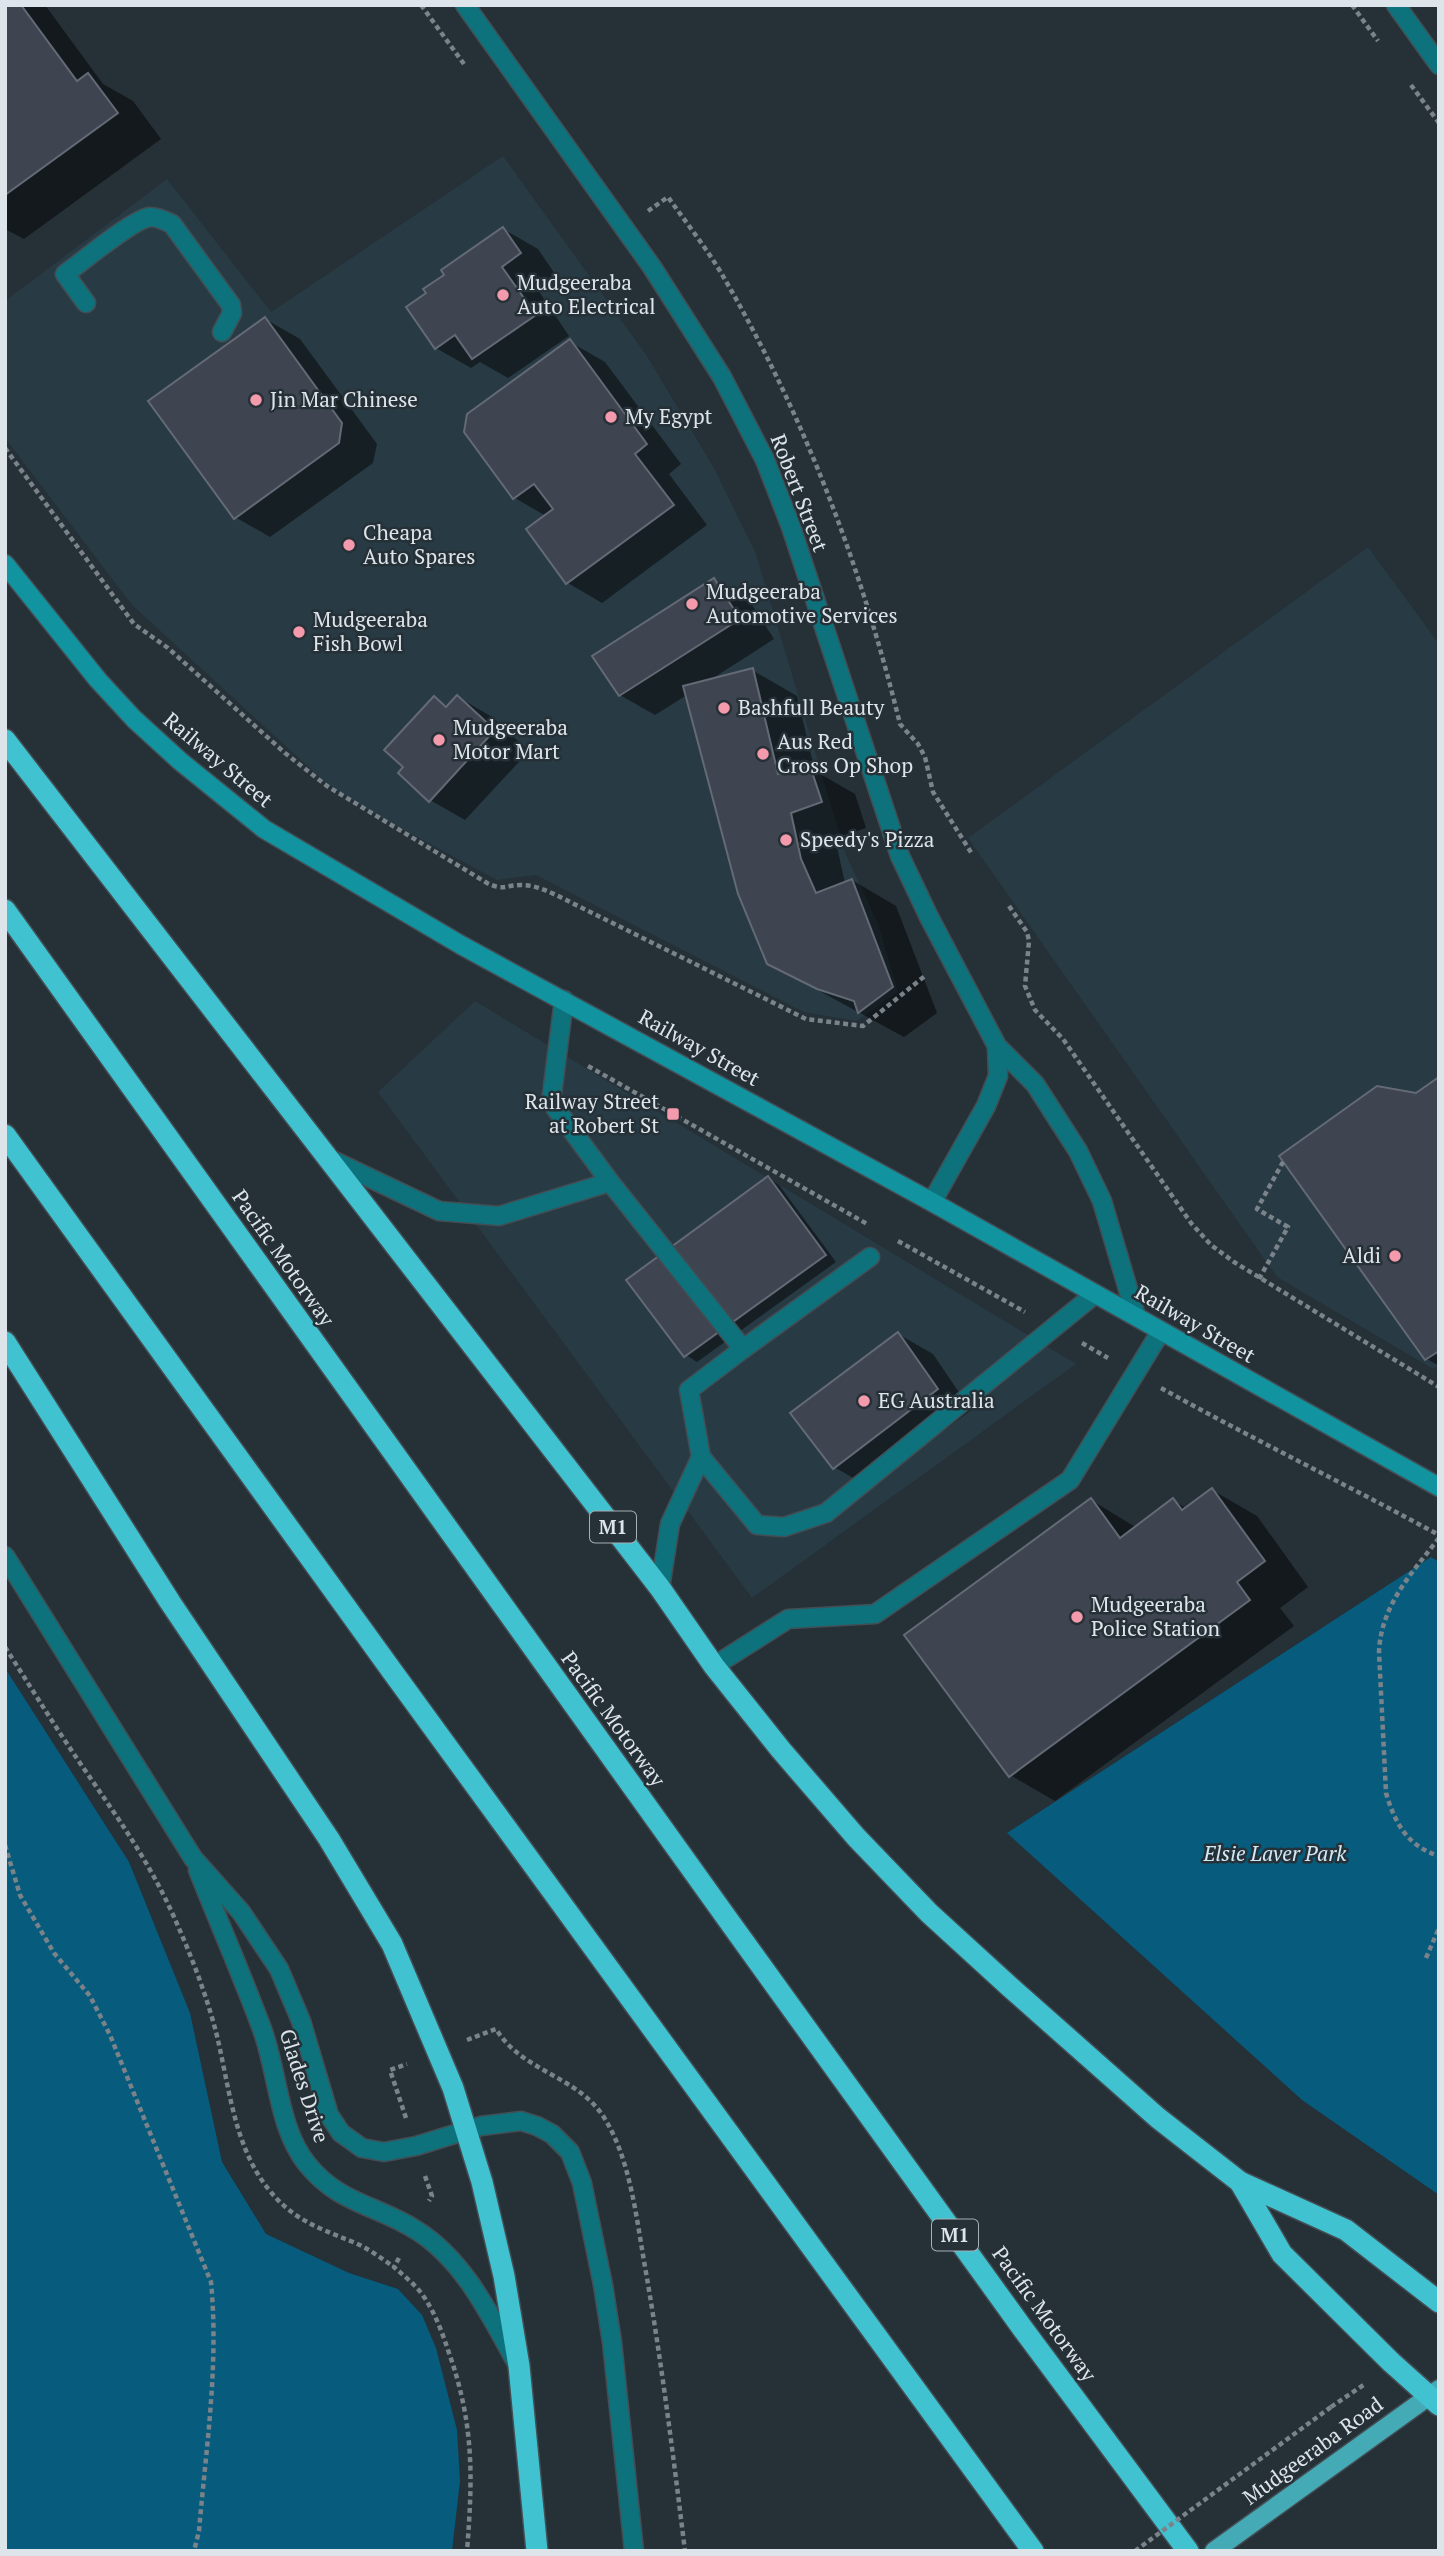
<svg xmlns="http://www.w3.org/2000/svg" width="1444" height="2556" font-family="'PT Serif',serif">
	<rect width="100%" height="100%" fill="#253037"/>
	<g fill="#283a44">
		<path d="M503,156L647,356L714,468L756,554L846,855L878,923L898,992L857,1021L804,1012L536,875L497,880L376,815L325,782L132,605L5,438V301L167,179L271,312Z"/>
		<path d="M1368,547L1439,644V1365L1433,1369L1277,1277L968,838Z"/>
		<path d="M475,1001L1076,1364L752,1598L378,1092Z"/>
	</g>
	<g fill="#075b7c">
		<path d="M1431,1557L1439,1562V2195L1302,2100L1007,1833Z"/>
		<path d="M5,1668L129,1862L190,2013L222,2162L266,2234L349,2273L398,2289L422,2315L436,2348L457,2430L460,2481L452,2551H5Z"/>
	</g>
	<g fill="#0007">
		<path d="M5,5H45L103,84L133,101L161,139L24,239L5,229Z"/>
		<path d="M503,229L538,249L555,274L536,287L569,336L508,378L480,362L471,368L436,348L428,294Z"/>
		<path d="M265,319L300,339L377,444L373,463L270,537L235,517Z"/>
		<path d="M570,342L605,362L681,464L669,474L707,525L602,603L568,583L546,516L515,498L466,431Z"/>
		<path d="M714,580L749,600L774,639L710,680L752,670L797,696L815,771L855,794L866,828L835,838L845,883L852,880L896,906L937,1013L904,1037L768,963L687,695L655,715L620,695Z"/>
		<path d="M458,697L492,717L529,751L465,820L430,800L434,698L449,707Z"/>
		<path d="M1439,1079V1366L1427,1359L1416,1095Z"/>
		<path d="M768,1178L779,1185L836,1262L697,1362L686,1355Z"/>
		<path d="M898,1334L933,1354L971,1410L869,1487L834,1467Z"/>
		<path d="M1212,1490L1257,1516L1308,1587L1280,1608L1294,1626L1055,1801L1010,1775L1091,1500L1137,1528L1173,1501L1188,1509Z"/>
	</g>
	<g fill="#3f4550" stroke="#636a75" stroke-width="2">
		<path d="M5,5H21L77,81L88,73L118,113L5,195Z"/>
		<path d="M503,227L521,253L502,267L536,315L472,359L455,335L435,349L406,307L426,293L423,289L444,275L441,270Z"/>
		<path d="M265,317L342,423L339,443L234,519L148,401Z"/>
		<path d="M570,339L647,444L635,454L674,505L566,584L526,529L553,509L534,484L513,499L464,432L467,414Z"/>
		<path d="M714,578L740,619L619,696L592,656Z"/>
		<path d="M753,668L778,774L810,766L822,802L791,813L801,859L816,893L852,879L893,987L858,1013L854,1001L817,989L767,964L738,894L683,686Z"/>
		<path d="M457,695L495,730L429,802L398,773L403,767L384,750L434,696L446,707Z"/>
		<path d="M1439,1077V1351L1425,1360L1279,1156L1377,1086L1416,1093Z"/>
		<path d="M768,1176L826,1255L684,1357L626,1280Z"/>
		<path d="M898,1332L938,1389L833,1469L790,1413Z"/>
		<path d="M1212,1488L1265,1561L1237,1582L1250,1600L1009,1777L904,1635L1091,1498L1120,1538L1173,1498L1182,1510Z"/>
	</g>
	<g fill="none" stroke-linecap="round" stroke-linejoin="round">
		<defs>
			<g id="lane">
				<path d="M86,303L65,274C82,262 133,219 150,217C158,217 166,221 172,224L231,305L232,313L222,332"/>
				<path d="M564,1000L551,1102L610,1182"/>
				<path d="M328,1158L439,1211L499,1216L610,1182L743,1349L689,1390L701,1457L670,1524L660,1588"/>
				<path d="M743,1349L870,1257"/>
				<path d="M701,1457L757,1525L784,1527L826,1513L1095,1294"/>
				<path d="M714,1666L788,1619L875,1614L1070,1480L1161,1331"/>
			</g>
			<g id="street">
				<path d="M465,5L652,267L722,377L765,460L791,527L900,856L929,917L997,1046L1035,1084L1078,1151L1102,1201L1136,1316"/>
				<path d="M1396,5L1439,65"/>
				<path d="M932,1202L986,1106L998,1076L997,1046"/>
				<path d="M5,1556L193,1858L241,1912L279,1969L301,2021L329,2115L341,2133L362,2148L384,2152L416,2146L481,2126L521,2121L537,2126L552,2134L570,2152L582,2183L603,2285L612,2342L634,2551"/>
				<path d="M198,1870C219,1923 242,1975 262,2029C278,2072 278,2128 307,2164C339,2204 377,2205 416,2230C463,2259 489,2313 515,2360"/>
			</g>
			<path id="secondary" d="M5,564L98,680L134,719L180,761L264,829L461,945L932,1202L1439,1487"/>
			<path id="primary" d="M1214,2551L1439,2389"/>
			<g id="highway">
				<path d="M5,740L660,1588L714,1666L781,1750L856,1837L929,1913L1010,1987L1158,2118L1240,2182L1346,2230L1439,2302"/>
				<path d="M5,910L726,1917L1023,2329L1188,2551"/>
				<path d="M5,1135L392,1671L1033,2551"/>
				<path d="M5,1342L170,1602L329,1839L392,1944L453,2088L482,2182L504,2276L519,2366L537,2551"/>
				<path d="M1240,2182L1282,2254L1391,2362L1439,2405"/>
			</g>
		</defs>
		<use href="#lane" stroke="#434d54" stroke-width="21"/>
		<use href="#street" stroke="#434d54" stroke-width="21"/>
		<use href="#secondary" stroke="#434d54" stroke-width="21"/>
		<use href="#primary" stroke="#434d54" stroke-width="21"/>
		<use href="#highway" stroke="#434d54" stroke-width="24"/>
		<g stroke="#7a838a" stroke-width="4.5" stroke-dasharray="5 3.5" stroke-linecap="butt">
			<path d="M421,5L464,64"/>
			<path d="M1352,5L1378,41"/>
			<path d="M1411,85L1439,123"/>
			<path d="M648,211L668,197C685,221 704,245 720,271C803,412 861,565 900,724L918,744L925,757L933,792L972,854"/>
			<path d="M5,448L134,624L168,648L285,753L327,786L487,883C503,891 506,885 521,885C534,885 545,890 556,895L806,1019L863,1026L926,975"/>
			<path d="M1009,906L1027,932L1029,941L1025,986L1035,1010L1063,1039L1191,1223L1211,1245L1234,1262L1439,1387"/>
			<path d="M588,1066L869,1225"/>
			<path d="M898,1241L1025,1312"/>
			<path d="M1259,1279L1288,1227L1257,1209L1283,1162"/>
			<path d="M1082,1343L1108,1358"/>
			<path d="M1161,1388C1253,1439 1347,1485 1439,1535"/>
			<path d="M1439,1538C1412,1573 1381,1605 1379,1652L1386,1793C1395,1823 1407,1846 1439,1856"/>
			<path d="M5,1647C30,1686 54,1725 80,1763C115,1814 148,1859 174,1917C191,1955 207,1996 217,2036C229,2086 234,2144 266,2186C291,2219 316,2227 353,2242C368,2248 381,2258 394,2267"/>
			<path d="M5,1845L20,1895L54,1953L90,1996L110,2035L211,2282C219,2365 206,2448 199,2531L194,2551"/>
			<path d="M1426,1958L1439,1928"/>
			<path d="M467,2040L496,2029C523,2073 578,2075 605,2119C630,2160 636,2215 644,2261C661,2357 673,2454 685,2551"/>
			<path d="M406,2118L390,2070L407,2064"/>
			<path d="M425,2176L432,2196L429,2201"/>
			<path d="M399,2258L394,2267C404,2276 416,2285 424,2297C435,2313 442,2332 448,2350C474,2423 473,2475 467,2551"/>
			<path d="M1331,2407L1365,2384"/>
		</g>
		<use href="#lane" stroke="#0d727c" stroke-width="18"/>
		<use href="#street" stroke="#0d727c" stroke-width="18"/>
		<use href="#secondary" stroke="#1293a0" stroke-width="18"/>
		<use href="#primary" stroke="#44aab6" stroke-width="18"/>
		<use href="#highway" stroke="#41c2d1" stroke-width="21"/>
		<path stroke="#7a838a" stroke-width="4.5" stroke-dasharray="5 3.5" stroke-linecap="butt" d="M1135,2551L1331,2407"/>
	</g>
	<g fill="#f39aac" stroke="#253037" stroke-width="2.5">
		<circle cx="503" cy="295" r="7"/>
		<circle cx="256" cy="400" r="7"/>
		<circle cx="611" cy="417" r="7"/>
		<circle cx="349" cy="545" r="7"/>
		<circle cx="692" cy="604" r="7"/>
		<circle cx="299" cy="632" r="7"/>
		<circle cx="724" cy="708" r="7"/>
		<circle cx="439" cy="740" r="7"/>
		<circle cx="763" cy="754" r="7"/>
		<circle cx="786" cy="840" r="7"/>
		<rect x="666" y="1107" width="14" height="14" rx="3.5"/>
		<circle cx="1395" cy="1256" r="7"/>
		<circle cx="864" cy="1401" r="7"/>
		<circle cx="1077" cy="1617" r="7"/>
	</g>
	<g text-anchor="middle" stroke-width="5" stroke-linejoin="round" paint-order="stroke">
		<g fill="#253037" stroke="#a6afb4" stroke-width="2">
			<rect x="590" y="1511.5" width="46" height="31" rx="5"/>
			<rect x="932" y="2219.5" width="46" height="31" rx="5"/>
		</g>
		<g font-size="19" font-weight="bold" fill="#dee5ea">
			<text x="613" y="1534">M1</text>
			<text x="955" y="2242">M1</text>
		</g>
		<g font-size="21" fill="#dee5ea" stroke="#253037" text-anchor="start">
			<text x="517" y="290">Mudgeeraba<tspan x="517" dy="24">Auto Electrical</tspan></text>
			<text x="270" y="407">Jin Mar Chinese</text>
			<text x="625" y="424">My Egypt</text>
			<text x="363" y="540">Cheapa<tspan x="363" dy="24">Auto Spares</tspan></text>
			<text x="706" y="599">Mudgeeraba<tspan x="706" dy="24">Automotive Services</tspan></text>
			<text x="313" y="627">Mudgeeraba<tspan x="313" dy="24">Fish Bowl</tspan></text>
			<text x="738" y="715">Bashfull Beauty</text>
			<text x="453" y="735">Mudgeeraba<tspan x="453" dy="24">Motor Mart</tspan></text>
			<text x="777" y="749">Aus Red<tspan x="777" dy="24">Cross Op Shop</tspan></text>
			<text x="800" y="847">Speedy's Pizza</text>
			<text x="659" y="1109" text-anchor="end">Railway Street<tspan x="659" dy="24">at Robert St</tspan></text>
			<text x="1381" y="1263" text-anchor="end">Aldi</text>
			<text x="878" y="1408">EG Australia</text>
			<text x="1091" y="1612">Mudgeeraba<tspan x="1091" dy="24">Police Station</tspan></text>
		</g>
		<g font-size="21" fill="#dee5ea" stroke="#253037">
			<text transform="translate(799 493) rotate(69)" y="7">Robert Street</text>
			<text transform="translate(218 760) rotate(40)" y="7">Railway Street</text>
			<text transform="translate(699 1048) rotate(29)" y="7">Railway Street</text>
			<text transform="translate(283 1258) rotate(55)" y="7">Pacific Motorway</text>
			<text transform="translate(1195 1324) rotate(30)" y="7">Railway Street</text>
			<text transform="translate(613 1719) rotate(54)" y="7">Pacific Motorway</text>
			<text transform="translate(304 2086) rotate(72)" y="7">Glades Drive</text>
			<text transform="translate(1044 2314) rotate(54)" y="7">Pacific Motorway</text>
			<text transform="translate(1313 2451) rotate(-36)" y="7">Mudgeeraba Road</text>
		</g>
		<g font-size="21" font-style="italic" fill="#d1e8f6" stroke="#253037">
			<text x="1275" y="1861">Elsie Laver Park</text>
		</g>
	</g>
	<rect width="1444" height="2556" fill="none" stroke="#dee5ea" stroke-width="14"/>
</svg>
